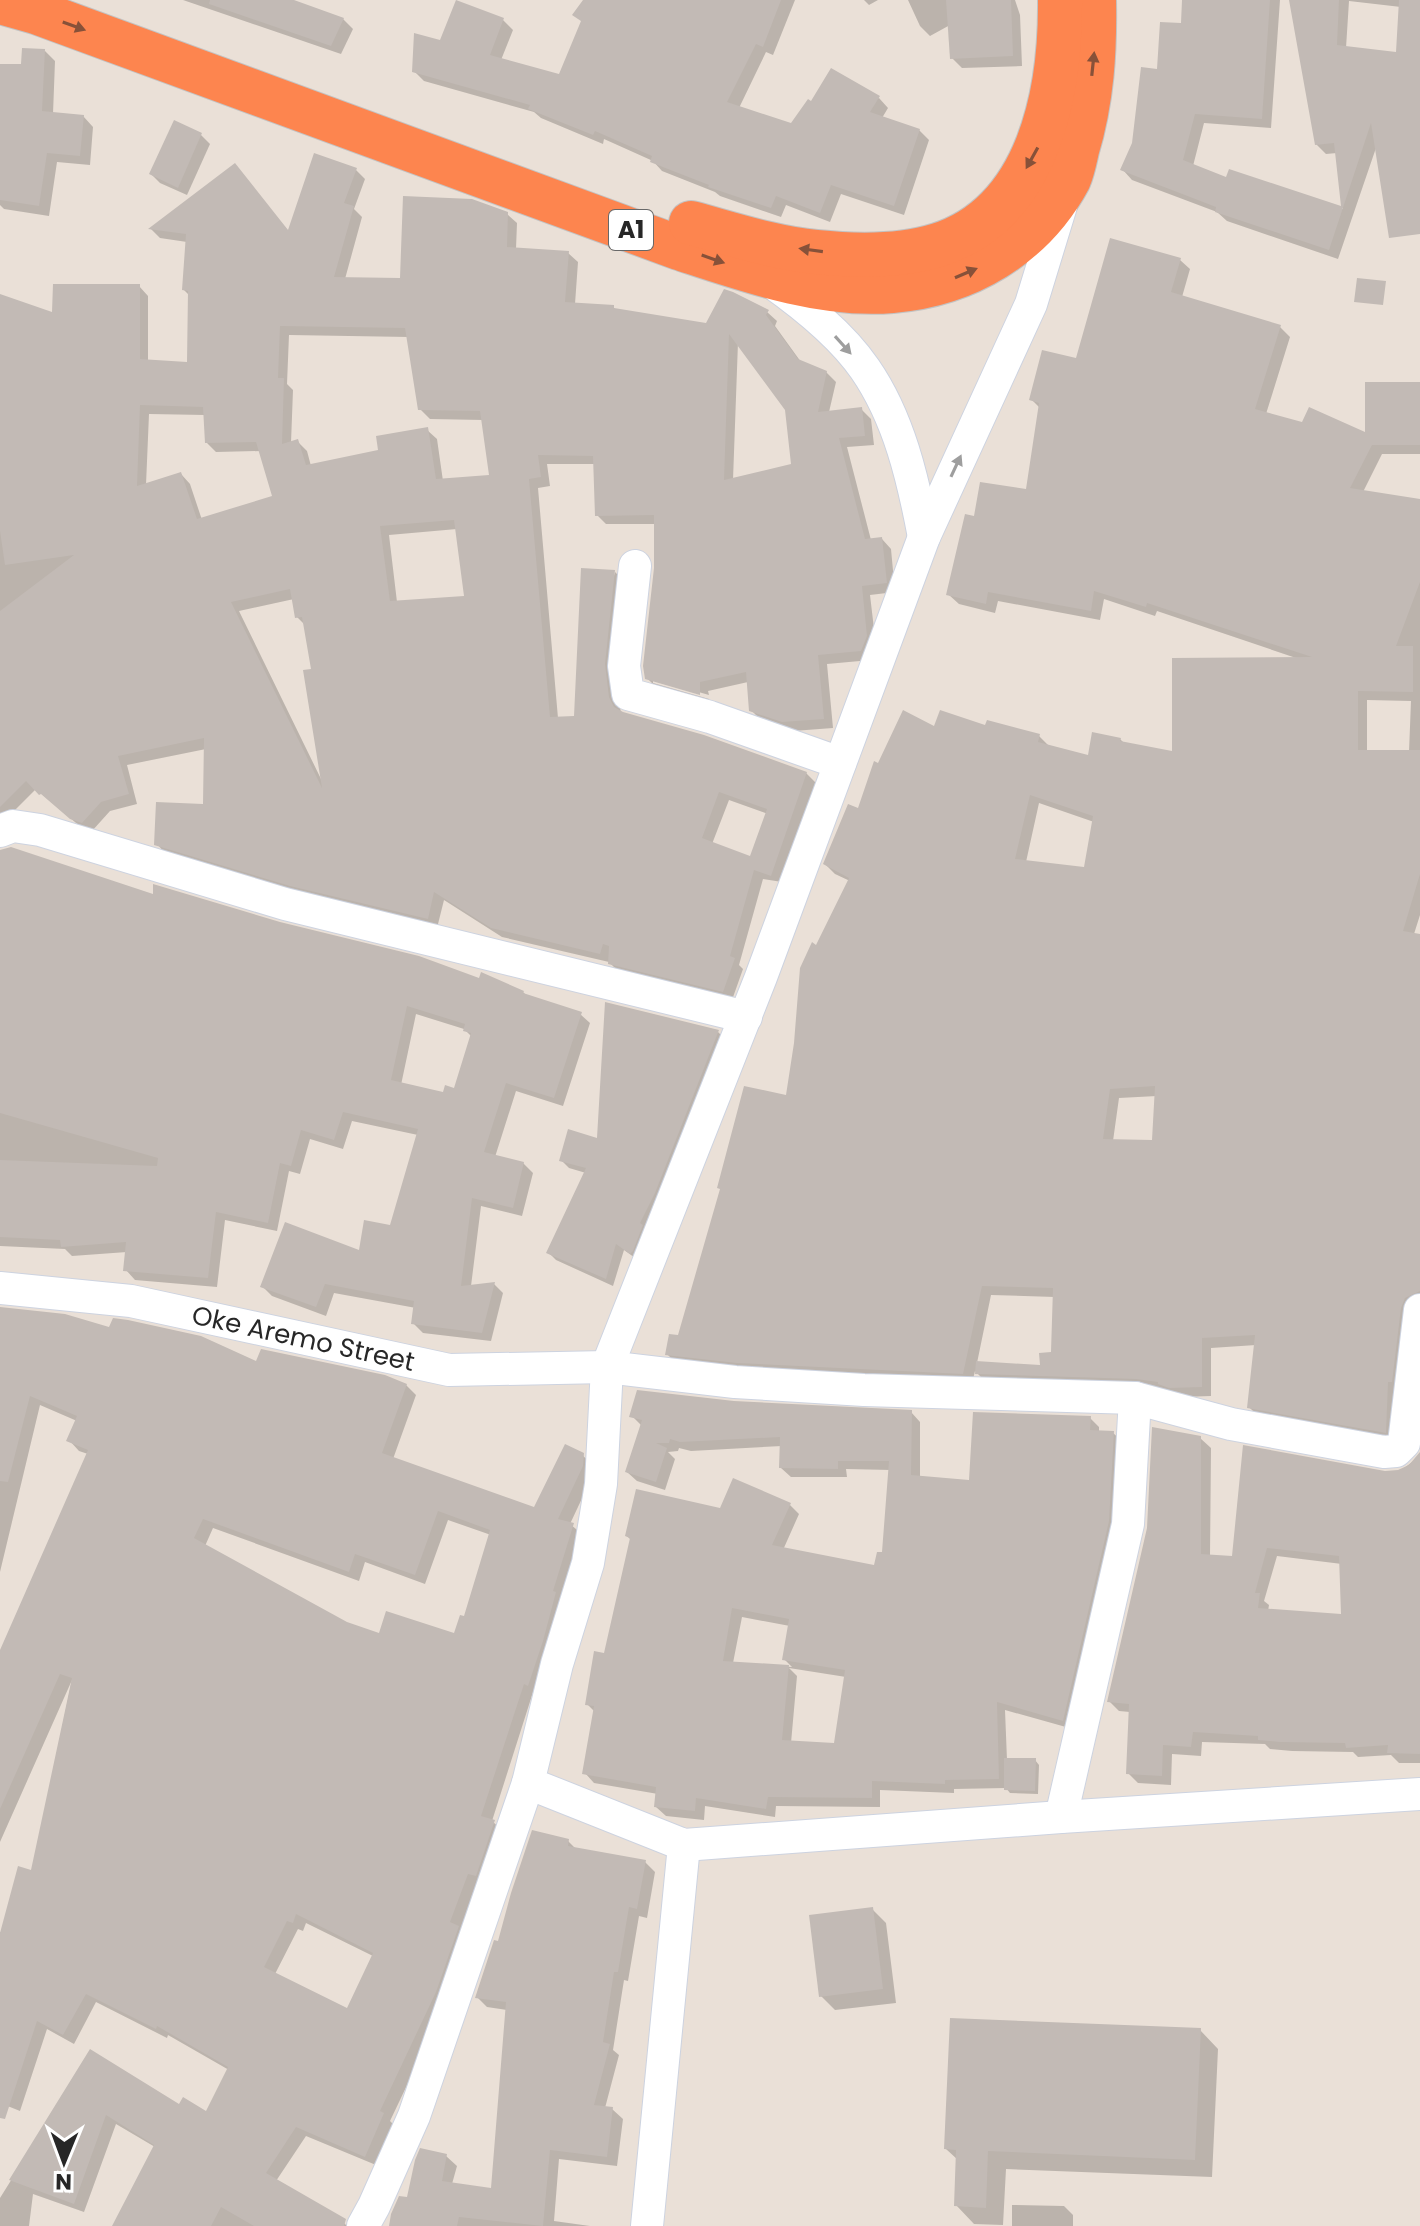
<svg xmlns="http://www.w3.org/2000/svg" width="1420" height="2226" font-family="Poppins,sans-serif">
	<rect width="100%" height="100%" fill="#eae0d7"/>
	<g fill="#0003" fill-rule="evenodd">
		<path d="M183,0H289L343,19L353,29L341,54Z"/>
		<path d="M585,0H795L773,55L766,52L739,108L792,125L879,98L888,108L882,118L919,130L929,140L904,215L841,194L830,222L786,205L781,217L720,196L715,192L662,171L653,161L604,139L603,144L541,118L534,112L424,81L414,71L441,43L503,20L513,30L501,60L561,76H646Z"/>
		<path d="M864,0H878L869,5Z"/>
		<path d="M908,0H1015L1020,15L1022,66L962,68L952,58L950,25L930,36L920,26Z"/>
		<path d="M1184,0H1280L1271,128L1204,123L1193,166L1228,179L1230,171L1343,209L1337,153L1326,154L1316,144L1291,0H1420V172L1377,145L1338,259L1227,221L1217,212L1132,180L1123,170L1159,71L1182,26ZM1349,1L1401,7L1397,55L1346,48Z"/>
		<path d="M45,51L55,61L53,114L83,116L93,127L90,165L57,162L49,216L4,209L0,205V66H23Z"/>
		<path d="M175,122L201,135L210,144L187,195L160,183L151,174Z"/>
		<path d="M234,165L289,232L356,170L365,179L354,209L362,217L345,279L402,280L507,214L517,223L516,249L568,253L578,262L575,304L613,307L617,311L708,325L767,312L777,321L775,326L801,362L826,372L836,382L829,412L861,409L871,419L874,445L847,447L871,540L882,539L891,549L895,592L870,595L876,646L871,660L827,664L833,728L793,731L761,720L751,710L748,682L708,691L709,695L653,679V683L709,699V703L657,688L647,678L656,568V524H606L597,515L595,464H547L550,486L538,488L558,718H576L615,572L624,581L614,675L621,713L806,773L816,783L782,882L763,879L739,965L743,969L732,1000L619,972L609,962L502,937L444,900L437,928L301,894L166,854L157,844L205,806L206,749L127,765L137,804L110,811L92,831L82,828L36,789L0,825V297L54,315L139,286L148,296V362L189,364L190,296L184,290L187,242L160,238L151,229ZM289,335L409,337L420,409L430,419L483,420L492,476L443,481L437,439L427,430L381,451L311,466L307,451L297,441L291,443L293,390L287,384ZM738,342L787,409L793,465L733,480ZM149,414L205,415L207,443L216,452L261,451L274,497L202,520L190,484L181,474L146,485ZM457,529L466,598L397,602L389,535ZM294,599L297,617L305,625L313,670L322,781L239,611ZM729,800L768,814L751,858L712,844Z"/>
		<path d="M1180,260L1190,269L1182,297L1280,327L1290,337L1266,414L1303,425L1367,435L1420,384V454H1382L1363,492L1420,501V915L1414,934L1420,935V1304L1394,1442L1259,1417L1249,1407L1256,1345L1211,1348V1396L1181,1397L987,1383L975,1371L972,1383L677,1364L667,1354L679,1337L787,1097L817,947L850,881L835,874L825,864L859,811L879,765L936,728L987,727L1039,736L1050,747L1089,758L1120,739L1125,744L1174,753L1299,659L1157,611L1155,616L1104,599L1100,620L998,601L995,613L959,604L949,595L976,518L1027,491L1040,408L1031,399L1077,360ZM1367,700L1411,701L1409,752H1367ZM1039,803L1094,822L1085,869L1026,862ZM1157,1096L1154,1142L1113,1141L1119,1098ZM991,1295L1055,1297L1053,1354L1042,1368L977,1363Z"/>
		<path d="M0,851L155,896L523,992L528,997L580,1014L590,1023L563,1106L516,1091L495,1157L523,1163L533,1173L522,1216L481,1206L471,1286L494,1284L503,1293L491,1341L423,1333L414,1324L416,1308L334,1293L326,1316L272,1296L263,1287L360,1253L391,1227L418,1135L352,1121L343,1149L310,1139L300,1174L289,1171L277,1231L225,1220L217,1287L135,1280L126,1270L127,1252L72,1256L65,1249L0,1246ZM416,1014L464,1029L472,1037L456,1090L444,1094L401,1085Z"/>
		<path d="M718,1032L725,1039L638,1260L624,1250L613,1286L556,1260L548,1252L586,1173L569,1168L561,1160L599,1140Z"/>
		<path d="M0,1308L110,1330L257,1363L406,1385L416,1395L393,1459L535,1510L582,1455L593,1465L592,1477L570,1524L583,1535L492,1821L504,1832L446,2003L390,2121L393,2124L376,2165L306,2136L276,2181L338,2217L347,2226H115L155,2147L116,2124L84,2212L33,2194L29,2226H0V2198L91,2052L180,2107L207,2114L229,2070L168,2035L167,2038L96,2002L74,2044L47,2029L20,2111L0,2103V1932L2,1933L32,1872L72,1680L0,1842V1656L88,1454L79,1451L69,1440L77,1421L40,1405L0,1572ZM448,1520L491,1535L465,1619L456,1635L380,1636L346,1624L205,1546L213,1528L359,1581L365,1562L425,1584ZM306,1923L373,1956L348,2011L275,1974L298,1929L303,1931Z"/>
		<path d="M734,1403L911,1412L920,1422V1478L971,1482L1090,1418L1099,1427V1432L1113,1433L1123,1442L1118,1532L1073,1729L1005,1710L1007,1760H1035L1039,1765L1038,1794L1010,1793L1006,1788L954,1789V1793L880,1790V1807L776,1806L775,1817L705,1806L704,1820L666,1816L656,1807L658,1794L594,1783L585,1773L595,1712L587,1704L606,1655L632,1541L627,1536L721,1511L790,1505L799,1514L783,1550L876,1567L884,1555L891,1470L846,1469L847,1477H791L781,1468L782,1446L691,1451L679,1448L678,1451L668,1452L675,1459L665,1490L637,1481L627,1472L642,1426L632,1416ZM742,1617L790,1626L784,1659L792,1667L733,1663ZM789,1668L846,1677L836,1745L791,1743L797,1676Z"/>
		<path d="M1200,1438L1211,1448L1210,1557L1233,1558L1381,1473L1399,1472L1420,1456V1763H1399L1391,1755L1358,1757L1353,1752L1292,1751L1270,1749L1265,1744L1202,1742L1201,1756L1172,1754L1171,1785L1138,1783L1128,1773L1130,1712L1119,1711L1109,1701ZM1277,1556L1342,1564L1343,1616L1268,1611L1269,1605L1264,1601Z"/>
		<path d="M568,1841L577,1850L645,1862L655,1872L647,1918L639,1916L628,1981L624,1980L613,2050L619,2055L605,2108L612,2109L623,2119L617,2166L559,2159L554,2221L590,2226H391L409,2199L446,2156L457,2166L452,2184L492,2190L507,2010L487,2007L477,1997L499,1944Z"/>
		<path d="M872,1909L886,1923L896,2003L835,2010L821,1996Z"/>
		<path d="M1200,2030L1218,2049L1212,2177L1006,2169L1003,2225L974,2224L956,2205L958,2160L946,2149Z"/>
		<path d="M1012,2205L1064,2206L1073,2215V2226H1012Z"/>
	</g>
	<g fill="#c2bab5" fill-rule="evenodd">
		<path d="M210,0H294L344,18L331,46L209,4Z"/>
		<path d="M456,0L504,18L490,55L559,74L581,21L572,15L583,0H781L763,47L756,44L727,102L791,123L808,99L811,101L831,68L880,96L870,112L920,129L894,206L831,185L820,213L776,196L771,208L708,187L709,185L650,162L652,156L595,131L593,135L528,109L530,105L412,72L414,33L440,40Z"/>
		<path d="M946,0H1011L1013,56L950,59Z"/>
		<path d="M1182,0H1270L1262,119L1195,114L1183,160L1226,177L1229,169L1341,206L1334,143L1315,145L1289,0H1339L1337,45L1396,52L1399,0H1420V234L1389,238L1371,123L1329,250L1215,212L1216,207L1120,170L1132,143L1141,67L1157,69L1160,22L1181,23Z"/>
		<path d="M22,48L45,49L42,111L84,115L80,156L47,153L39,206L0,200V64H21Z"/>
		<path d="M174,120L202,133L178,188L149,174Z"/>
		<path d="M314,153L357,168L344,203L354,206L334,277L400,278L403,196L472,199L508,212L507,247L569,251L565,302L614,305V308L706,323L724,289L733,292L769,310L766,315L798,359L827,371L818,412L862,407L865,436L839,438L865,539L882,537L887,583L862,586L867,636L861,651L818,655L824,719L782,722L749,711L746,672L700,682V695L645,679L643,666L654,568V515L595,516L593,456L538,455L541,477L529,479L550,717L574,716L581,568L615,570L605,664L609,697L614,707L623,712L704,735L807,772L771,876L754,870L730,956L735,958L723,992L608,964L609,946L603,944L600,954L491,928L434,892L428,919L290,886L154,845L156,802L203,804L204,738L118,756L129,794L101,802L82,823L70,819L41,794L39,795L26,781L0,807V611L74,555L5,565L0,531V294L52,312L53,284H140V359L187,362L188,291L182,290L186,234L148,229L235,163L288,230ZM280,326L405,328L418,410L480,411L489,475L436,479L428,427L376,436L378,450L306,465L298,439L282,444L284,378H278ZM729,334L785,410L791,464L724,480ZM140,405L203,407L205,443L256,442L272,496L197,519L181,472L137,486ZM454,520L464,596L390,601L380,526ZM290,589L295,618L302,617L311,669L303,670L322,788L231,602ZM719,792L767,809L750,856L702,838Z"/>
		<path d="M1110,238L1181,258L1171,292L1281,325L1255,409L1302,422L1309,407L1365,432V382H1420V445H1372L1350,488L1420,499V582L1396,646H1413V692L1358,691V750H1420V874L1403,931L1420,934V1291L1405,1298L1401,1308L1392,1382H1388L1386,1433L1247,1408L1255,1335L1202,1338V1387L1169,1388L1158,1384V1382L1136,1379L975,1374L976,1361L1040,1365L1039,1353L1051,1352L1053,1288L982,1286L963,1374L737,1363L665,1355L669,1334L678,1335L720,1189L717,1188L744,1086L786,1095L794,1043L800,968L812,942L816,945L849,878L823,864L848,804L858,808L874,761L878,763L903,710L934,726L940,710L985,725L987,720L1040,734L1038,742L1088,755L1092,732L1121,738L1120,741L1172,751V658L1312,657L1147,603L1146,607L1094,591L1091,611L988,592L986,604L946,595L965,514L974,516L980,482L1026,489L1039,403L1029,400L1042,350L1076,358ZM1030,795L1093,816L1084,867L1015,859ZM1155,1086L1152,1140L1103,1139L1110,1089Z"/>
		<path d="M1357,278L1386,281L1383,305L1354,302Z"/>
		<path d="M11,847L153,894V884L280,922L419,956L479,978L481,972L524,991L523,993L582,1012L554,1098L506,1083L484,1152L524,1162L513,1208L472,1198L461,1286L495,1282L482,1333L411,1324L414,1301L325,1284L316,1307L260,1287L285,1222L359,1250L364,1220L390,1225L418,1129L343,1112L334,1140L301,1130L291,1166L280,1163L268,1223L216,1212L208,1278L123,1271L126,1242L61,1247L60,1240L0,1237V1160L157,1166L158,1158L0,1113V850ZM407,1006L465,1024L463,1031L471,1033L454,1088L445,1085L443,1092L391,1080Z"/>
		<path d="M605,1002L719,1030L655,1193L640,1223L643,1225L633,1251L630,1254L616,1244L606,1279L546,1253L586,1168L559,1161L568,1129L597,1138Z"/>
		<path d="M0,1307L65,1314L109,1327L113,1318L128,1320L201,1336L256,1361L261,1349L385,1375L407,1384L382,1453L534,1507L565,1444L584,1453L583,1466L558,1519L574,1523L553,1591L556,1592L543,1641L528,1686L524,1684L481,1816L495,1820L476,1876L468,1874L450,1922L459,1926L436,1992L380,2111L384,2113L365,2157L296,2127L266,2173L346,2219L344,2226H254L221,2207L211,2226H112L154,2145L106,2115L74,2204L9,2180L90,2049L179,2104L183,2097L206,2111L228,2067L157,2026L156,2029L86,1994L63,2035L37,2021L5,2119L0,2118V1933L18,1866L31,1870L72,1678L60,1674L0,1809V1650L88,1450L66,1441L77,1416L30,1396L8,1482L0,1481ZM438,1511L490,1530L464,1616L460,1615L454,1633L386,1611L379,1633L347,1622L194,1538L203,1519L349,1572L355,1554L415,1575ZM296,1914L373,1953L347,2008L264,1967L287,1921L293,1923Z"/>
		<path d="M637,1390L734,1401L912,1410L911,1475L969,1480L973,1412L1091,1416L1090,1430L1114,1431L1109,1521L1063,1721L997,1702L999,1779L945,1780V1784L872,1781V1798L768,1797L766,1809L696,1798L695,1811L654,1807L656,1787L582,1774L594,1706L585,1705L594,1651L604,1653L630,1538L625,1536L636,1489L720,1508L733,1478L791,1503L772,1545L874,1565L877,1552H882L889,1461H838V1469L779,1468L780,1437L680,1442L670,1439L669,1443H656L667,1448L656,1482L625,1472L642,1420L629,1417ZM732,1608L789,1619L782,1660L845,1670L834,1743L782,1740L789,1665L723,1661Z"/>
		<path d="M1152,1427L1201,1436V1554L1232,1556L1243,1445L1385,1471L1398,1470L1409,1465L1420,1452V1754L1387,1753L1388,1745L1346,1748L1345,1743L1280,1742L1258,1740V1736L1193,1732L1191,1747L1163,1745L1162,1776L1126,1774L1129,1704L1107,1702L1147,1528ZM1267,1548L1339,1556L1341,1614L1258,1608L1260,1593H1255Z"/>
		<path d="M1004,1758H1036L1035,1791L1004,1790Z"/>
		<path d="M532,1830L569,1839L568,1846L646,1860L637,1909L629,1907L618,1972H614L603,2042L610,2044L594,2105L613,2107L607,2157L550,2150L543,2226L459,2217L457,2226H389L391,2214L399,2196L407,2197L415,2160L420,2148L447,2154L442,2181L491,2188L506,2002L475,1998L494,1940L498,1941L511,1893Z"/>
		<path d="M873,1907L883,1989L819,1997L809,1915Z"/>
		<path d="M950,2018L1201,2028L1195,2160L988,2151L986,2208L954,2206L956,2150L944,2149Z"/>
	</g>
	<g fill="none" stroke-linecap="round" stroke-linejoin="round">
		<defs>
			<g id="minor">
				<path d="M1064,196L1031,304L924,537L761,977L607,1367L601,1484L588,1563L557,1664L528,1783L684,1845L1061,1817L1420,1794"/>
				<path d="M770,281C804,305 841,334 865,369C899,418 913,479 924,537"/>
				<path d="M635,566L624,666L628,694L710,717L840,763"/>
				<path d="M0,831L13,826L40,830L285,904L746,1017"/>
				<path id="s1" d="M0,1288L131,1301L449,1370L607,1367L735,1382L864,1390L1135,1398L1231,1424L1384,1452L1396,1451L1404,1443L1420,1310"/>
				<path d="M1061,1817L1128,1524L1135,1398"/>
				<path d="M363,2226L374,2206L414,2116L528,1783"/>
				<path d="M647,2226L684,1845"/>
			</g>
			<g id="highway">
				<path d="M0,2L36,12L679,248C746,270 821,297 892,291C967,285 1033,246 1069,179C1073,170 1075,159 1077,150C1092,100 1095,52 1094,0"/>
				<path d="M691,223C732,234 774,248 816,252C855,256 900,257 938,245C1039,213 1061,92 1060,0"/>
			</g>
		</defs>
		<use href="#minor" stroke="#cdd3e0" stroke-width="34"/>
		<use href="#highway" stroke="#c3c3c3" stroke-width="46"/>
		<use href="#minor" stroke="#fff" stroke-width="32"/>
		<use href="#highway" stroke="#fd854f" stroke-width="44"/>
	</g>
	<defs><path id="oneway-solid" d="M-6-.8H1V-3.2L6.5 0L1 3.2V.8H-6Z" transform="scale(2)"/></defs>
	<g fill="#875139">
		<use href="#oneway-solid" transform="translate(74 26) rotate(20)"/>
		<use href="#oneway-solid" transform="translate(1093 64) rotate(-84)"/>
		<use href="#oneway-solid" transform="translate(1032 158) rotate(119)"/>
		<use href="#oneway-solid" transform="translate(811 250) rotate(-172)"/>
		<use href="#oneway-solid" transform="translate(713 259) rotate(19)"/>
		<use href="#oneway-solid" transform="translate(966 273) rotate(-23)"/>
	</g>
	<g fill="#9e9e9e">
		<use href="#oneway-solid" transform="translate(843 345) rotate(48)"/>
		<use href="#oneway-solid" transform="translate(956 466) rotate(-65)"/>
	</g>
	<g text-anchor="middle" stroke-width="6" stroke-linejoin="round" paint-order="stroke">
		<rect fill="#fff" stroke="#686868" stroke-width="2" x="609" y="210" width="44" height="40" rx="6"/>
		<g font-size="24" font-weight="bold" fill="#272727">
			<text x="631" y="238">A1</text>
		</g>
		<g font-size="26" fill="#272727" stroke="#fff">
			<text dy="9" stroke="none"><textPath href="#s1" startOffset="308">Oke Aremo Street</textPath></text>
		</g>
	</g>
	<g transform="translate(64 2162) rotate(181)" stroke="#ffffff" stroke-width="6" paint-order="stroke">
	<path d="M0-6L14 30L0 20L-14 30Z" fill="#272727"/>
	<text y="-12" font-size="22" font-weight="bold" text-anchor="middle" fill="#272727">N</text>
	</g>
</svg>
